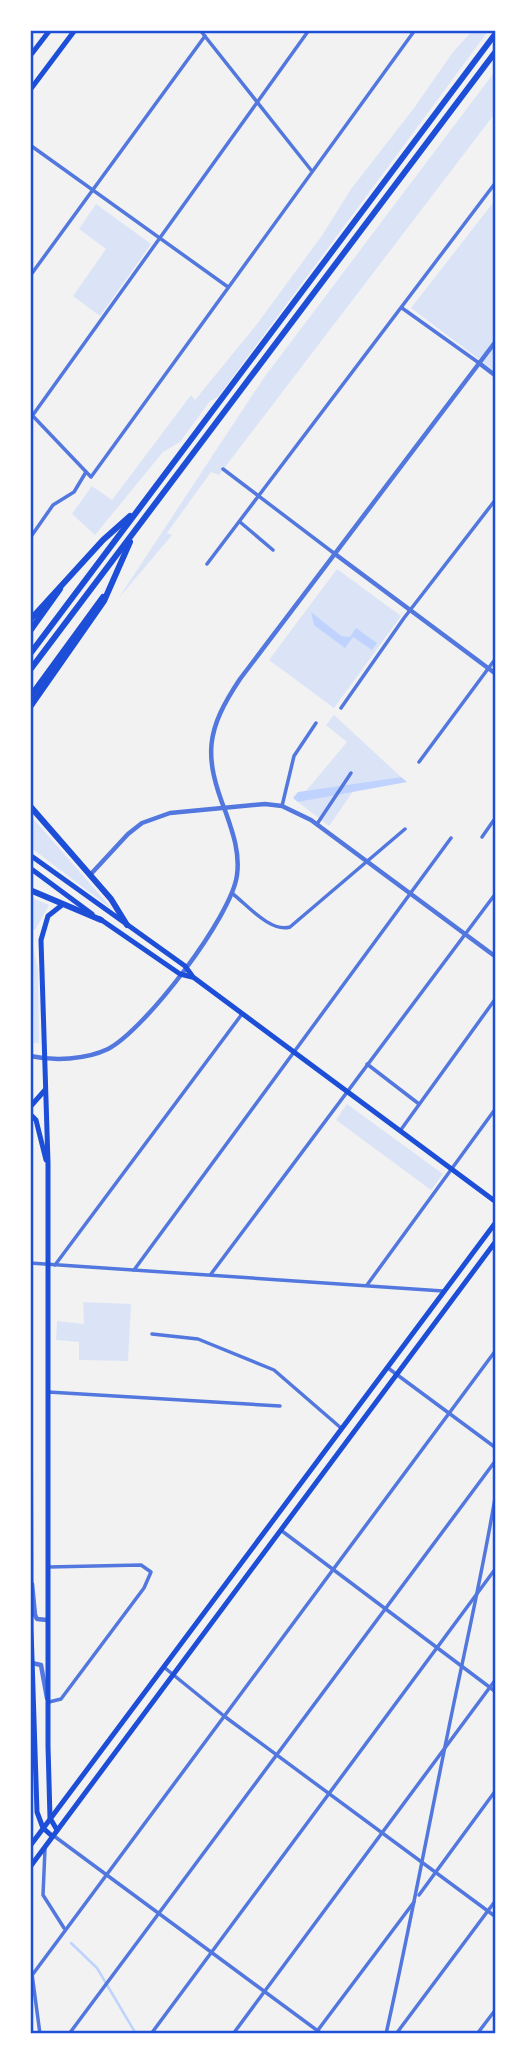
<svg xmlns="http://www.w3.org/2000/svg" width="526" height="2064" font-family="Inter,sans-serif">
	<rect width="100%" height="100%" fill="#f2f2f2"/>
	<g fill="#dbe4f7">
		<path d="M473,30H489L218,397L210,401L180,442L163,452L95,535L72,514L92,486L112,500L191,395L195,400L257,324L323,234L351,189L414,108L453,52Z"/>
		<path d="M496,70V112L219,475L211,472L167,533L172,535L118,599L263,379Z"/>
		<path d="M496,199V372L411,308Z"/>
		<path d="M96,204L151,244L100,316L73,296L106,249L79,229Z"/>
		<path d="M337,569L401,616L334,708L269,660Z"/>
		<path d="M334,715L401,777L306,791L347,742L326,725Z"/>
		<path d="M354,790L329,826L298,802Z"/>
		<path d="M30,815L113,910L30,847Z"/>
		<path d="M30,897L49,905L35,930L31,929Z"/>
		<path d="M32,942L38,970L39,1043H34Z"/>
		<path d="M347,1104L443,1174L431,1190L336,1120Z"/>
		<path d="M83,1302L131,1304L128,1361L79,1360V1342L56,1340L57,1321L84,1324Z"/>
	</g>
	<g fill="#bfd3fe">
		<path d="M311,612L341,636L350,637L356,628L377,643L372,650L353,637L345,648L314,625Z"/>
		<path d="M401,777L407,782L298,802L293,798L298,792Z"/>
	</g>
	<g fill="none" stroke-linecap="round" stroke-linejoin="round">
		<path stroke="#bfd3fe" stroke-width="2.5" d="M71,1943L97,1968L136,2034"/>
		<g stroke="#5277de" stroke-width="3.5">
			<path d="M200,30L311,170"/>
			<path d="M30,145L228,287"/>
			<path d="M30,276L205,36"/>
			<path d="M402,308L479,363"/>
			<path d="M30,413L91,477L415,30"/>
			<path d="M30,419L309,30"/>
			<path d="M223,469L335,554"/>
			<path d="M240,522L273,550"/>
			<path d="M30,538L53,505L74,492L86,472"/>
			<path d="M207,564L496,182"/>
			<path d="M341,708L404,618L496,499"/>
			<path d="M419,762L496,658"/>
			<path d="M282,806L294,756L316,723"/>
			<path d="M317,824L351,773"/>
			<path d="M482,837L496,817"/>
			<path d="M233,894C247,905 271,933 290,927L405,829"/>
			<path d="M367,1064L419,1104"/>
			<path d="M400,1131L496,998"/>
			<path d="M30,1263L443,1291"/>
			<path d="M55,1265L242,1014"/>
			<path d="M134,1270L451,838"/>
			<path d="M211,1274L496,893"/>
			<path d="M367,1285L496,1108"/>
			<path d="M152,1334L198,1339L274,1370L341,1428"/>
			<path d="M388,1368L496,1448"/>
			<path d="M48,1392L280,1406"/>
			<path d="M282,1531L496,1692"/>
			<path d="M48,1567L141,1565L151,1572L144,1588L61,1699L49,1702"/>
			<path d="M165,1668L224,1716L496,1917"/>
			<path d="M54,1836L322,2034"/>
			<path d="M45,1849L43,1895L64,1928"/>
			<path d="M419,1895L496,1790"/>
			<path d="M32,1974L40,2034"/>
			<path d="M30,1978L496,1350"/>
			<path d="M69,2034L496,1460"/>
			<path d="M151,2034L496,1568"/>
			<path d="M233,2034L496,1679"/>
			<path d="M315,2034L414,1902"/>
			<path d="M386,2034C409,1932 428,1829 449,1727C465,1648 483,1571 496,1492"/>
			<path d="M396,2034L496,1900"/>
			<path d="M477,2034L496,2009"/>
		</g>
		<g stroke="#5277de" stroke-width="4.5">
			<path d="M479,363L496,376"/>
			<path d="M335,554L496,674"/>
			<path d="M90,875L128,834L142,823L170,813L265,804L282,806L311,820L496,957"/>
			<path d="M30,1056C54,1061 85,1060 108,1049C145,1030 232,916 237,875C240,853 233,833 226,813C203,755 206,730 240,679L496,341"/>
			<path d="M32,1584L35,1615L37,1619L47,1620"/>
			<path d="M32,1663L41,1665L47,1698"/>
		</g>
		<g stroke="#1d4ed8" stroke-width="5">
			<path d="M30,855L185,966L193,977L496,1202"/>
			<path d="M30,868L92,914"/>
			<path d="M100,919L180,974L192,977"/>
			<path d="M30,1107L45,1090"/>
			<path d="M30,1114L36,1120L46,1160"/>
			<path d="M30,1300L31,1628L37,1812L43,1828L52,1836"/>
			<path d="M57,1830L50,1818L48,1746V1163L41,940L48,916L62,905"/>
			<path d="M30,1846L496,1222"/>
			<path d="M30,1867L496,1241"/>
		</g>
		<g stroke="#1d4ed8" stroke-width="5">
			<path d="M30,56L50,30"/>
			<path d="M30,90L75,30"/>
		</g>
		<g stroke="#1d4ed8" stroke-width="6">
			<path d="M30,620L103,540L130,516"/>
			<path d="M30,631L60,589"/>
			<path d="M30,654L496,33"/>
			<path d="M30,670L496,51"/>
			<path d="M30,697L103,597"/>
			<path d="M30,707L104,601L130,542"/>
			<path d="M30,806L111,899L127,925"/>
			<path d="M30,890L101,920"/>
		</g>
	</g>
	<rect width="526" height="2064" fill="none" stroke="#ffffff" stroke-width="63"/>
	<rect x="32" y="32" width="462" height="2000" fill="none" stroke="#1d4ed8" stroke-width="2.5"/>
</svg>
